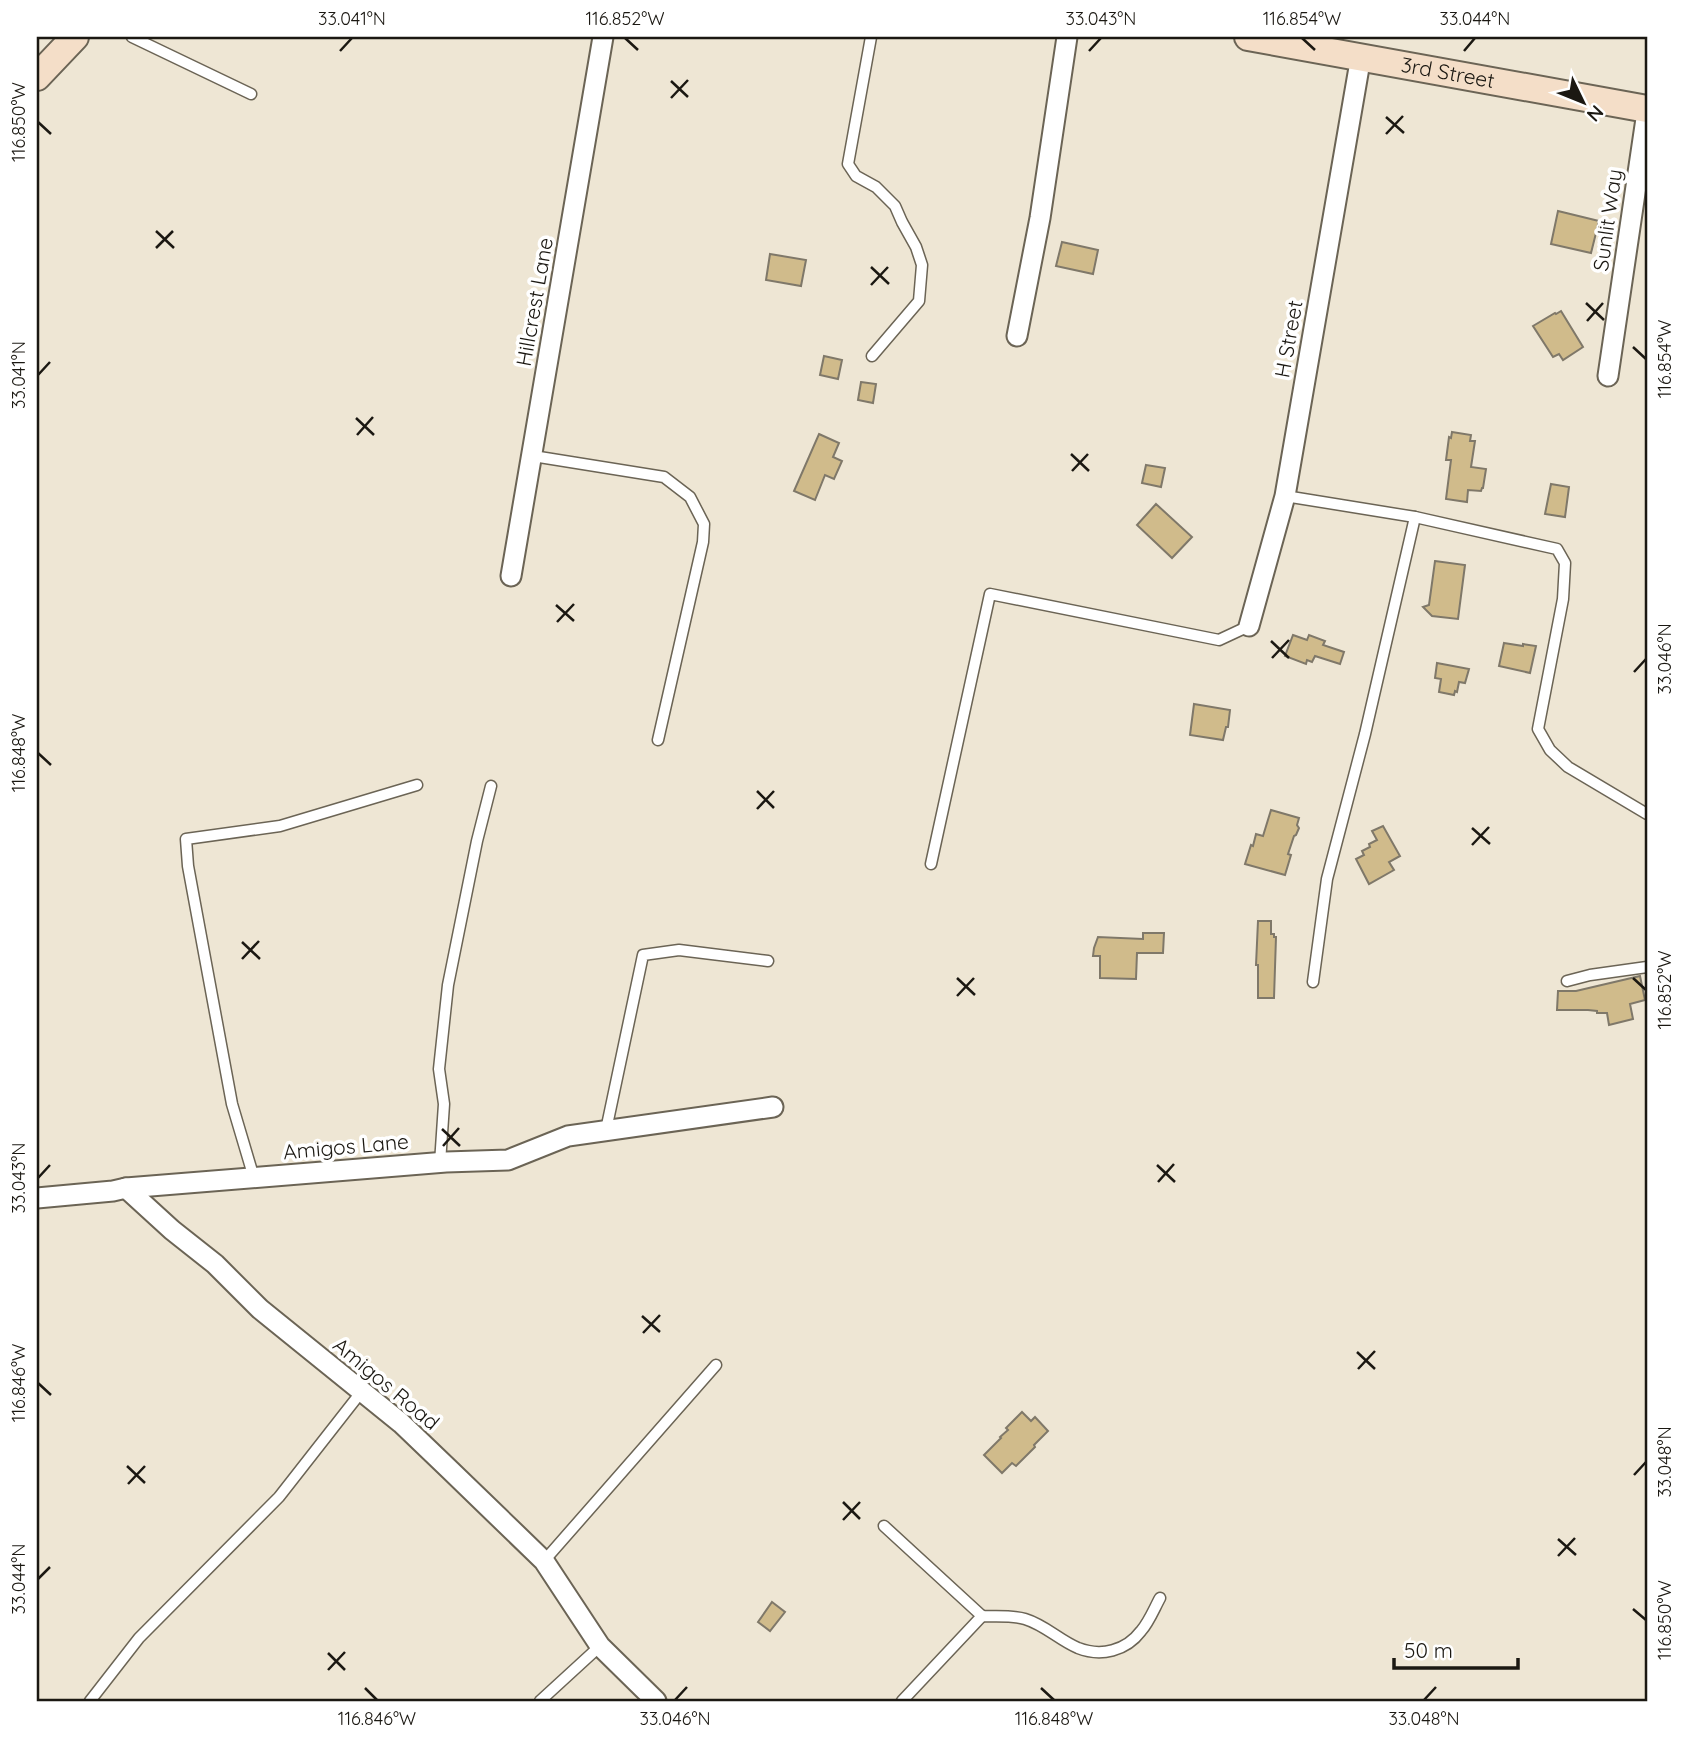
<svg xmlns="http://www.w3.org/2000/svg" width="1684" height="1738" font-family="Quicksand,sans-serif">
	<rect width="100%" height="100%" fill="#eee6d4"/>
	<g fill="#d0bb8b" stroke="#7f7869" stroke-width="2">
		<path d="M1558,211L1599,221L1591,253L1551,244Z"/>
		<path d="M1062,242L1098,250L1093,274L1056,266Z"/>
		<path d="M770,254L806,260L801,286L766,280Z"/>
		<path d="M1561,311L1583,347L1563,360L1559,354L1553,357L1533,326L1555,313L1556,314Z"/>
		<path d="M824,356L842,360L838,379L820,375Z"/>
		<path d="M861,382L876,384L873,403L858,400Z"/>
		<path d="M1452,432L1471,435L1470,441H1475L1471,467L1486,469L1483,488H1482L1481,491L1468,490L1467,502L1446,499L1451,460H1446L1449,437L1451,438Z"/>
		<path d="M819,434L839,443L833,457L842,461L834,479L825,475L815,500L794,491Z"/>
		<path d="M1146,465L1165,468L1161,487L1142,483Z"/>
		<path d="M1551,484L1569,487L1565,517L1545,514Z"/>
		<path d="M1156,504L1192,537L1172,558L1137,525Z"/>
		<path d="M1435,561L1465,565L1458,619L1432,616L1423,607L1429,605Z"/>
		<path d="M1293,635L1307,640L1309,635L1325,641L1323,645L1344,652L1340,664L1315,656L1312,662L1307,660L1306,664L1285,656Z"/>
		<path d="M1504,643L1523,646V644L1536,646L1530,673L1499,666Z"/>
		<path d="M1437,663L1469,669L1465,683L1459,682L1457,692L1455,691L1454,695L1439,692L1441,679L1435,678Z"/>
		<path d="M1194,704L1230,710L1228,727H1226L1223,740L1190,735Z"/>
		<path d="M1271,810L1299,818L1297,825L1299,828L1296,835L1294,836L1288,854L1291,855L1285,875L1245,864L1251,845L1253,846L1256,834L1263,836Z"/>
		<path d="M1383,826L1400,856L1389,862L1394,870L1369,884L1356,859L1364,855L1362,851L1370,847L1369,844L1377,840L1372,831Z"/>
		<path d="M1258,921H1271V934H1274V937H1276L1274,998H1258V965H1256Z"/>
		<path d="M1143,933H1164L1163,953H1137L1136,979L1100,978V956H1093L1094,948L1098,937L1143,939Z"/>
		<path d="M1640,976L1645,1000L1630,1004L1633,1019L1609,1025L1607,1013H1597V1011L1588,1010H1557L1558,991H1576Z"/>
		<path d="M1022,1412L1031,1421L1035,1417L1048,1431L1034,1445L1035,1447L1016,1466L1012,1463L1002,1473L984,1455L1001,1438L1000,1437L1008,1430L1006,1428Z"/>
		<path d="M772,1602L785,1612L770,1631L758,1622Z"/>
	</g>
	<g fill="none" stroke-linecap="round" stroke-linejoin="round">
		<defs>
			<g id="lane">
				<path d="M132,37L251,94"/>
				<path d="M871,37L848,164L856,176L876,187L895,206L902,222L916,247L922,265L919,301L872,356"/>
				<path d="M533,456L664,477L690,497L704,524L703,542L658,740"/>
				<path d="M1285,496L1415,517L1557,549L1565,563L1563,599L1538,729L1550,750L1568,767L1647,814"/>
				<path d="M931,864L990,594L1219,640L1249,626"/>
				<path d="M1567,981L1590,975L1647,967"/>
				<path d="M1313,982L1327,879L1365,734L1415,517"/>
				<path d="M606,1130L643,955L679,950L768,961"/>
				<path d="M440,1163L444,1104L439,1069L448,985L477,841L491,786"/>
				<path d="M254,1178L232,1104L188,866L186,839L280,826L417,785"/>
				<path d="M884,1526L982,1616L902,1701"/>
				<path d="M544,1561L716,1365"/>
				<path d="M982,1616C995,1617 1012,1615 1025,1619C1045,1625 1059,1640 1078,1648C1101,1657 1126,1651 1141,1631C1149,1622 1154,1609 1160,1598"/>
				<path d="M90,1701L139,1638L279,1497L362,1391"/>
				<path d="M540,1701L600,1646"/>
			</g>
			<g id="street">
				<path d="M1017,336L1040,218L1067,37"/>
				<path d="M1608,376L1647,112"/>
				<path d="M511,576L603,37"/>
				<path d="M1249,626L1285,496L1361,56"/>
				<path d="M126,1188L172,1230L215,1264L260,1309L401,1423L450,1470L544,1561L600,1646L656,1701"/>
				<path d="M37,1198L113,1191L126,1188L446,1162L508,1160L568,1136L773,1107"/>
			</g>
			<g id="secondary">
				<path id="s1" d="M1248,37L1647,109"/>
				<path d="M37,77L75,37"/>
			</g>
		</defs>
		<use href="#lane" stroke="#6b6455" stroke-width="13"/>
		<use href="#street" stroke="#6b6455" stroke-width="23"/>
		<use href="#secondary" stroke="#6b6455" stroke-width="30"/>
		<use href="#lane" stroke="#fff" stroke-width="10"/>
		<use href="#street" stroke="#fff" stroke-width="19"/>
		<use href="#secondary" stroke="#f4dec8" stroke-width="26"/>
	</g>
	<path fill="none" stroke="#1b1812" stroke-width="2.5" d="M625,38L638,50M1302,38L1315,50M340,51L352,38M1089,51L1101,38M1464,51L1475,38M671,81L688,97M671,98L688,80M1386,117L1404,133M38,122L51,134M1386,134L1403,116M156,231L174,248M156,248L173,231M871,267L889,284M871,285L888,267M1586,303L1604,320M1587,321L1603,303M1633,347L1646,359M38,375L50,362M356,418L374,435M357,435L373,417M1071,454L1089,471M1072,471L1088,454M556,605L574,621M557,622L574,604M1271,641L1289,658M1272,658L1289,640M1634,672L1646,659M38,753L51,765M757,791L774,808M757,809L774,791M1472,828L1490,844M1472,845L1489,827M242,942L260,959M242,959L259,941M957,978L975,995M1633,978L1646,990M957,996L974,978M442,1129L460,1146M443,1146L459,1128M1157,1165L1175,1182M38,1178L50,1165M1158,1182L1174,1164M642,1316L660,1332M643,1333L660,1315M1357,1352L1375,1369M1358,1369L1375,1351M38,1383L51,1395M127,1466L145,1483M1634,1475L1646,1462M128,1484L145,1466M843,1502L860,1519M843,1520L860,1502M1558,1539L1576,1555M1558,1556L1575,1538M38,1579L50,1567M1633,1609L1646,1620M328,1653L345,1670M328,1670L345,1652M365,1688L377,1700M1041,1688L1054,1700M675,1700L687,1687M1424,1700L1436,1687"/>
	<g text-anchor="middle" stroke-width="7" stroke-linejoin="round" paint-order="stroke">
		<g font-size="21" fill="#1b1812" stroke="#fff">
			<text dy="7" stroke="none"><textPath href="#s1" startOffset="203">3rd Street</textPath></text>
			<text transform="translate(1608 220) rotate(-82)" y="7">Sunlit Way</text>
			<text transform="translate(535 302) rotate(-80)" y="7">Hillcrest Lane</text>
			<text transform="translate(1289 339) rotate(-80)" y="7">H Street</text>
			<text transform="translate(346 1147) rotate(-5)" y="7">Amigos Lane</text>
			<text transform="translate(386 1384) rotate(40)" y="7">Amigos Road</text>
		</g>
	</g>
	<rect width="1684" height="1738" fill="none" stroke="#ffffff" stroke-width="77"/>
	<g transform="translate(1583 102) rotate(133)" stroke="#ffffff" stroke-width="5" paint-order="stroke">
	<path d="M0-5L12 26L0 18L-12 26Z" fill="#1b1812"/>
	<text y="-10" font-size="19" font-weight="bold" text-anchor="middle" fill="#1b1812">N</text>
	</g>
	<path d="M1394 1658v10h124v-10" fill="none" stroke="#1b1812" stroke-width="3.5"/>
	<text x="1404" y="1658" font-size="21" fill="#1b1812" stroke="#ffffff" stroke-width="5" paint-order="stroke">50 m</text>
	<rect x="38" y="38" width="1608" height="1662" fill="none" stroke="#1b1812" stroke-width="2.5"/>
	<g font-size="18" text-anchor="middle" fill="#1b1812">
		<text x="352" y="25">33.041°N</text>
		<text x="625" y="25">116.852°W</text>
		<text x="1101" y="25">33.043°N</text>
		<text x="1302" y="25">116.854°W</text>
		<text x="1475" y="25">33.044°N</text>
		<text transform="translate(19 122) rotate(-90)" y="6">116.850°W</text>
		<text transform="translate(1665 359) rotate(-90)" y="6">116.854°W</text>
		<text transform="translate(19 375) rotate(-90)" y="6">33.041°N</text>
		<text transform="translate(1665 659) rotate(-90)" y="6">33.046°N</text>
		<text transform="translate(19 753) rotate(-90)" y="6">116.848°W</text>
		<text transform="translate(1665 990) rotate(-90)" y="6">116.852°W</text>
		<text transform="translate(19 1178) rotate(-90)" y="6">33.043°N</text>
		<text transform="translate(19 1383) rotate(-90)" y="6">116.846°W</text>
		<text transform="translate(1665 1462) rotate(-90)" y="6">33.048°N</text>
		<text transform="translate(19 1579) rotate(-90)" y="6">33.044°N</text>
		<text transform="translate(1665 1620) rotate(-90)" y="6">116.850°W</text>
		<text x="377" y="1725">116.846°W</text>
		<text x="675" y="1725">33.046°N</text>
		<text x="1054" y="1725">116.848°W</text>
		<text x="1424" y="1725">33.048°N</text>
	</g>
</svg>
